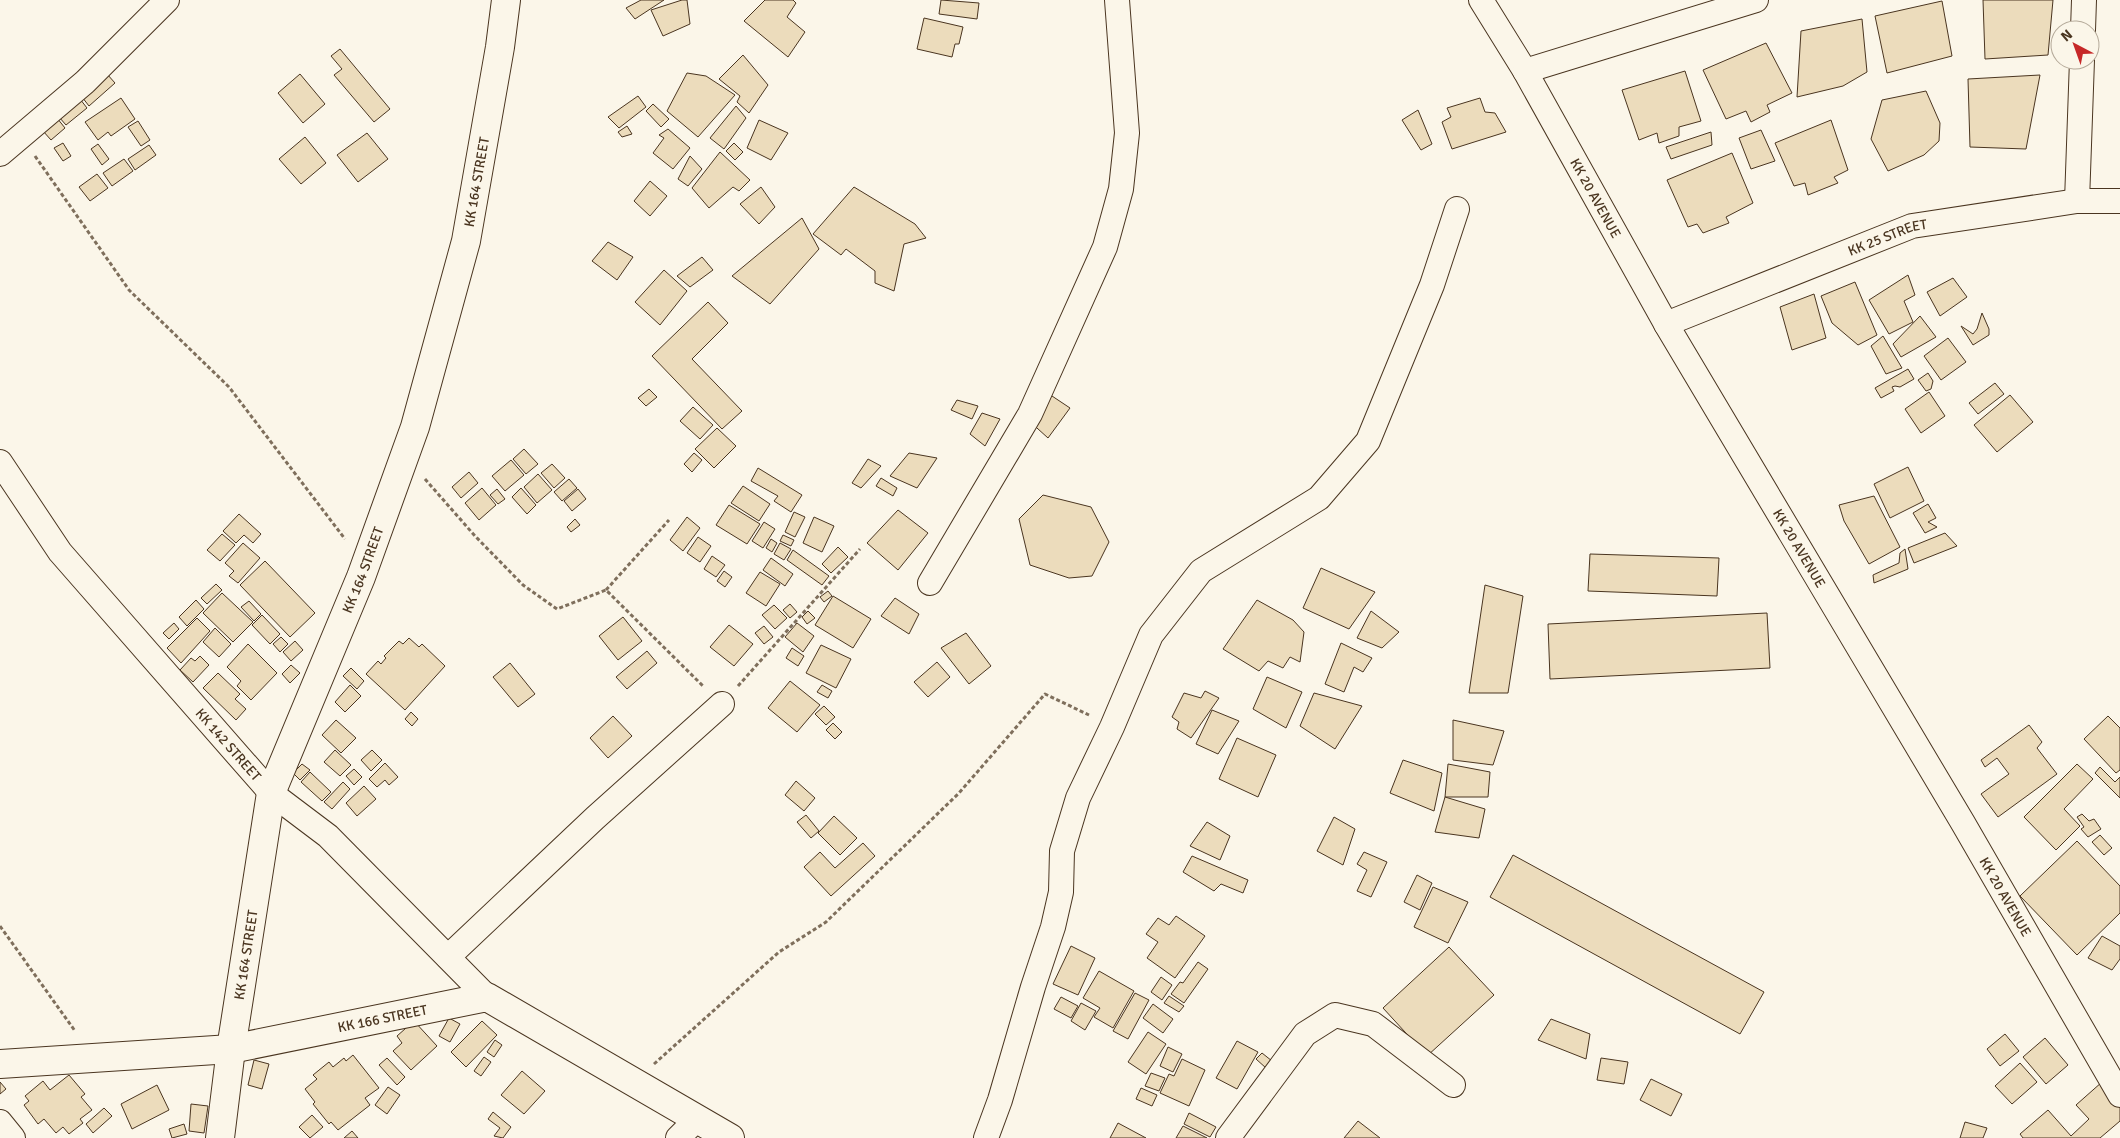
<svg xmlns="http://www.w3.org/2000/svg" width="2120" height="1138" font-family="Signika,sans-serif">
	<rect width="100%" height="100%" fill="#fbf6e9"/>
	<g fill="#ecdcbc" stroke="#4a3520">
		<path d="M641,0H664L635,19L626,8Z"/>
		<path d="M682,0H687L690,24L663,36L651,10Z"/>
		<path d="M765,0H793L796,3L787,17L805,32L788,57L744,21Z"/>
		<path d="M941,0L979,3L977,19L939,14Z"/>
		<path d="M1983,0H2053L2048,55L1985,59Z"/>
		<path d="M1942,1L1952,56L1887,73L1875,16Z"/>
		<path d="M924,18L963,27L959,44H955L952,57L917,49Z"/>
		<path d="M1862,19L1867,72L1843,86L1797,97L1801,31Z"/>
		<path d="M1766,43L1792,93L1767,105L1770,112L1751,122L1746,111L1726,119L1703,70Z"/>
		<path d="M340,49L390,109L374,122L334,75L342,69L331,56Z"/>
		<path d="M743,55L768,85L749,113L737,102L740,96L719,79Z"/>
		<path d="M1685,71L1701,121L1679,127V136L1659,143L1657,133L1639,140L1622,90Z"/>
		<path d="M687,73L706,76L735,95L698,137L667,111Z"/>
		<path d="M107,74L115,83L89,106L82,97Z"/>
		<path d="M300,74L325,104L303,123L278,93Z"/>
		<path d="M2040,75L2026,149L1970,147L1968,79Z"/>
		<path d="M1926,91L1940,123L1939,141L1924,155L1888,171L1871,139L1882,100Z"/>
		<path d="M638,96L646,107L619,128L608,117Z"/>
		<path d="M121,98L135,119L111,136L108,132L98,140L85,122Z"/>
		<path d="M1480,98L1485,112L1495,113L1506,132L1452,149L1442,122L1451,117L1447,108Z"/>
		<path d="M80,99L87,108L66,125L59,117Z"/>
		<path d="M653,104L669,119L661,127L646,111Z"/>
		<path d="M736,106L746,118L724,149L710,138Z"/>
		<path d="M1418,110L1432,144L1421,150L1402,120Z"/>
		<path d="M57,118L65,128L51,140L43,131Z"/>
		<path d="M759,120L788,133L771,160L747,148Z"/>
		<path d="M1831,120L1848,170L1834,177L1838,183L1808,195L1805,183L1794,186L1775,143Z"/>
		<path d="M138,121L150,140L141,146L128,127Z"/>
		<path d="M627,126L632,134L622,137L618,132Z"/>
		<path d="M668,129L690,148L673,169L653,153L664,138L659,135Z"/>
		<path d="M1761,130L1775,161L1751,169L1739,138Z"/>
		<path d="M1711,132L1712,145L1671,159L1666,147Z"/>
		<path d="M367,133L388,159L358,182L337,155Z"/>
		<path d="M305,137L326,163L301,184L279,159Z"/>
		<path d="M63,143L71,156L63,161L54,148Z"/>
		<path d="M734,143L743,152L735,160L726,151Z"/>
		<path d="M98,144L109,159L102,165L91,149Z"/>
		<path d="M149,145L156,155L135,170L128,159Z"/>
		<path d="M720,152L750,180L739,191L733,187L709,208L692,188Z"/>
		<path d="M1732,153L1753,203L1726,217L1729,223L1703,233L1697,224L1688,227L1667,180Z"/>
		<path d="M690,156L702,169L688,186L678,179Z"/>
		<path d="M124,159L133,171L112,186L103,173Z"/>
		<path d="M97,174L108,188L90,201L79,187Z"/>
		<path d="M650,181L667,196L650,216L634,201Z"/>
		<path d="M761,187L775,207L759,224L740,204Z"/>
		<path d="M854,187L915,224L926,238L904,244L894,291L875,283V271L846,249L841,255L813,234Z"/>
		<path d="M802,218L819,249L770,304L732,276Z"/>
		<path d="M608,242L633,257L617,280L592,261Z"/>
		<path d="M702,257L713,270L690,287L677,276Z"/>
		<path d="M664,270L687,291L660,325L635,302Z"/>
		<path d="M1908,275L1915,295L1904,301L1913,322L1889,334L1869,300Z"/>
		<path d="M1953,278L1967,297L1940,316L1927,292Z"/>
		<path d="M1855,282L1877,335L1858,345L1832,323L1821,296Z"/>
		<path d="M1814,294L1826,338L1792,350L1780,307Z"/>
		<path d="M708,302L728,323L692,359L742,411L722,429L652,356Z"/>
		<path d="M1982,313L1989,329V335L1973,345L1961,326L1973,334L1977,329Z"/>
		<path d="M1920,316L1936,337L1901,357L1893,344Z"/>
		<path d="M1883,336L1902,368L1886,374L1871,346Z"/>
		<path d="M1948,338L1966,362L1941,380L1924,356Z"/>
		<path d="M1908,369L1914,379L1900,387L1895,386L1892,387L1894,391L1881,398L1875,388Z"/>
		<path d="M1928,373L1933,381L1931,389L1926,391L1918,380Z"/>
		<path d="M1995,383L2004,394L1978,414L1969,403Z"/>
		<path d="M649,389L657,397L646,406L638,398Z"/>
		<path d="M1929,392L1945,416L1921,433L1905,409Z"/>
		<path d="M1049,394L1070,408L1048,438L1027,419Z"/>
		<path d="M2010,395L2033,422L1997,452L1974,425Z"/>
		<path d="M957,400L978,406L972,419L951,410Z"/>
		<path d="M693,407L713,425L700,439L680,421Z"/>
		<path d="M982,413L1000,419L985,446L970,434Z"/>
		<path d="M717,428L736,446L714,468L695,449Z"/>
		<path d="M524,449L538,464L526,474L513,459Z"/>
		<path d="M694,453L702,460L692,472L684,464Z"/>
		<path d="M909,453L937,458L917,488L890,476Z"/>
		<path d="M868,459L881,466L861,488L852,483Z"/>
		<path d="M511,460L524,475L505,491L492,476Z"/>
		<path d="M552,464L565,478L554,488L541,473Z"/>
		<path d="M1908,467L1924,501L1890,518L1874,484Z"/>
		<path d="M758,468L802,495L791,512L774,501L778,496L751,481Z"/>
		<path d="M469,472L478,483L461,498L452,487Z"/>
		<path d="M538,474L552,490L537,503L524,487Z"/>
		<path d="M881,478L897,488L893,496L876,486Z"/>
		<path d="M569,479L577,488L562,501L554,492Z"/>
		<path d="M743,486L770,504L759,521L731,503Z"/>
		<path d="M482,488L496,505L479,520L465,503Z"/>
		<path d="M521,488L536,505L527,514L512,497Z"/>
		<path d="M497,489L505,499L498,504L490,495Z"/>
		<path d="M578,489L586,499L572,511L564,501Z"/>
		<path d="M1043,495L1091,507L1109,542L1092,576L1069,578L1030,565L1019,519Z"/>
		<path d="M1874,496L1900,547L1869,564L1844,521L1839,505Z"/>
		<path d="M1928,504L1936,518L1928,522L1937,527L1925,533L1913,513Z"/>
		<path d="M729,505L760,524L747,544L716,525Z"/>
		<path d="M898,510L928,533L898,570L867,543Z"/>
		<path d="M794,512L805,517L795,537L785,532Z"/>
		<path d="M239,514L261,534L253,543L244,535L236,543L223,531Z"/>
		<path d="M687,517L700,528L683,551L670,540Z"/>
		<path d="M814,517L834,526L822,552L803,543Z"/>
		<path d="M575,519L580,525L571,532L567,527Z"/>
		<path d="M764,522L775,529L763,548L752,541Z"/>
		<path d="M1945,533L1957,546L1914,563L1908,548Z"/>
		<path d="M222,534L235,545L220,561L207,550Z"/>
		<path d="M783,535L794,540L791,546L780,541Z"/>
		<path d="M698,537L711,546L700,562L687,553Z"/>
		<path d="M771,539L777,543L772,552L766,548Z"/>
		<path d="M243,543L260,558L238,583L229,576L234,571L225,563Z"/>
		<path d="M780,543L791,549L784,560L774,554Z"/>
		<path d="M838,547L848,557L831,573L822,564Z"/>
		<path d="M1905,549L1908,569L1874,583L1873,575L1899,563L1900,553Z"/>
		<path d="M793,550L829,576L822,585L787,560Z"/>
		<path d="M1590,554L1719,558L1717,596L1588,591Z"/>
		<path d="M712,556L725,565L716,577L704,569Z"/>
		<path d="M771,558L793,574L785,586L763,570Z"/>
		<path d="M265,561L315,613L290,637L240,585Z"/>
		<path d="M1321,568L1375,592L1349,629L1303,608Z"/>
		<path d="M724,571L732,577L725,587L717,581Z"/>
		<path d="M760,572L780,584L766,606L746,593Z"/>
		<path d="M216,584L222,590L207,604L201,598Z"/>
		<path d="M1485,585L1523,596L1508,693H1469Z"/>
		<path d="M828,591L832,596L824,602L820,597Z"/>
		<path d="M222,593L253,622L233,642L203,613Z"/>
		<path d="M833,596L871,619L853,648L815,625Z"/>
		<path d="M895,598L919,614L909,634L881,616Z"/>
		<path d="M196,600L204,609L187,626L179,617Z"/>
		<path d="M1257,600L1293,620L1304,632L1300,662L1290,657L1283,668L1268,661L1259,671L1223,649Z"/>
		<path d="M249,601L261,614L254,621L241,607Z"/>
		<path d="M790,604L797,612L790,618L783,610Z"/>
		<path d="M774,605L787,618L775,629L762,615Z"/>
		<path d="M808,611L815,618L807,624L802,617Z"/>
		<path d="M1371,611L1399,632L1382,648L1357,638Z"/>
		<path d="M1767,613L1770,668L1550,679L1548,624Z"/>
		<path d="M262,615L280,634L270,644L252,625Z"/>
		<path d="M623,617L642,641L618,660L599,636Z"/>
		<path d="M197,618L210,631L181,663L167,648Z"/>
		<path d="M174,623L179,629L169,639L163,633Z"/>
		<path d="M797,623L814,636L803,652L785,637Z"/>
		<path d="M729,625L753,644L734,666L710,647Z"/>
		<path d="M764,626L773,637L764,644L755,633Z"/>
		<path d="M215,628L231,644L219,657L203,642Z"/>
		<path d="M966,633L991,666L969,684L941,648Z"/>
		<path d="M281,637L288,644L280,652L273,644Z"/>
		<path d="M409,638L419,647L422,644L445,666L405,710L366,674L378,661L381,664L386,658L384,656L399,641L403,644Z"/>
		<path d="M295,641L303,650L291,661L283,652Z"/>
		<path d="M1341,643L1372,658L1363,672L1354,667L1344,692L1325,684Z"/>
		<path d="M248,644L277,673L251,700L237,686L241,681L227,667Z"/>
		<path d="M821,645L851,659L836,688L806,673Z"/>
		<path d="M792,648L804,656L798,666L786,658Z"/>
		<path d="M647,651L657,663L627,689L616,677Z"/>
		<path d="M200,656L209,665L193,682L180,670L191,658L195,661Z"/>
		<path d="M937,662L950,677L928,697L914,682Z"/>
		<path d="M510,663L535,694L518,707L493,677Z"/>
		<path d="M291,665L300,673L290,683L282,674Z"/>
		<path d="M351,668L364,681L357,689L343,676Z"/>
		<path d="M218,673L240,694L235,699L246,709L236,720L203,688Z"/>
		<path d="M1267,677L1302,692L1286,728L1253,709Z"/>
		<path d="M790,681L820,705L797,732L768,708Z"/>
		<path d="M350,685L361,696L345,712L335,702Z"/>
		<path d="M822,685L832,691L828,698L817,692Z"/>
		<path d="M1205,691L1219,698L1191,738L1177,729L1179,722L1172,717L1184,693L1201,698Z"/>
		<path d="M1314,693L1362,706L1335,749L1300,726Z"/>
		<path d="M824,706L835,717L826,725L815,714Z"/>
		<path d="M1212,710L1239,721L1218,754L1196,744Z"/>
		<path d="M411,712L418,719L412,726L405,719Z"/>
		<path d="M613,716L632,736L608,758L590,738Z"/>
		<path d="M2108,716L2120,728V770L2116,773L2084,739Z"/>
		<path d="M336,720L356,738L341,753L322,735Z"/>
		<path d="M1453,720L1504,731L1493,765L1453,760Z"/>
		<path d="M833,723L842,732L835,739L826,730Z"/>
		<path d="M2029,725L2042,742L2037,748L2057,774L1998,817L1981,794L2009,774L1997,758L1985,767L1981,760Z"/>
		<path d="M1237,738L1276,755L1258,797L1219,779Z"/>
		<path d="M335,750L351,765L340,776L324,762Z"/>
		<path d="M372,750L382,760L371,771L361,760Z"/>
		<path d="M1403,760L1442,773L1434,811L1390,793Z"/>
		<path d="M385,763L398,777L389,785L385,780L377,787L369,779Z"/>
		<path d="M302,764L310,770L300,780L293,773Z"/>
		<path d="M1448,764L1490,772L1488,797H1445Z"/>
		<path d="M2077,764L2093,779L2064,809L2080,826L2056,850L2024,817Z"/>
		<path d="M2100,767L2115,782L2120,777V798L2095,773Z"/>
		<path d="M354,769L362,777L354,785L346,776Z"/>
		<path d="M310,772L331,792L322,801L301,782Z"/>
		<path d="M796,781L815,798L804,811L785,795Z"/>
		<path d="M343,782L350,789L332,809L324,802Z"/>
		<path d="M364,786L376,799L357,816L346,803Z"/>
		<path d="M1445,797L1485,809L1479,838L1435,832Z"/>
		<path d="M2082,814L2089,821L2094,819L2101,829L2088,837L2081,829L2084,827L2077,817Z"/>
		<path d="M806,815L819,831L811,838L797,822Z"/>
		<path d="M834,816L857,838L840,855L818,833Z"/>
		<path d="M1334,817L1355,829L1343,865L1317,851Z"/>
		<path d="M1207,822L1230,836L1220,860L1190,846Z"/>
		<path d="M2100,835L2112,848L2104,855L2092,842Z"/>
		<path d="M2077,841L2120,886V913L2077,955L2020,896Z"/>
		<path d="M863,843L875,856L831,896L804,867L820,852L835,868Z"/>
		<path d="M1364,852L1387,862L1371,897L1357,891L1367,870L1357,864Z"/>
		<path d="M1513,855L1764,992L1740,1034L1490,897Z"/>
		<path d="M1192,856L1248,880L1243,893L1221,884L1214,891L1183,872Z"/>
		<path d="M1417,875L1432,883L1420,910L1404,902Z"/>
		<path d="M1433,887L1468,902L1448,943L1414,927Z"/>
		<path d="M1176,916L1205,936L1175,978L1147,958L1158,942L1146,934L1158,918L1169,925Z"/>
		<path d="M2102,936L2120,946V959L2112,970L2088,958Z"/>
		<path d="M1071,946L1095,958L1078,995L1053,984Z"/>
		<path d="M1449,947L1494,995L1427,1056L1383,1008Z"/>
		<path d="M1198,962L1208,969L1184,1003L1171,994L1180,982L1183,983Z"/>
		<path d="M1099,971L1134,991L1113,1028L1094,1017L1100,1008L1083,998Z"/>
		<path d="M1161,977L1172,985L1162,1000L1151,992Z"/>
		<path d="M1135,993L1149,1000L1128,1039L1113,1031Z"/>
		<path d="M1169,996L1184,1006L1179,1012L1164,1003Z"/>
		<path d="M1061,997L1078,1006L1071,1018L1054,1009Z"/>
		<path d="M1081,1003L1096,1011L1085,1030L1071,1021Z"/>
		<path d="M1153,1004L1173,1019L1163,1033L1143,1018Z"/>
		<path d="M449,1018L460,1024L450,1042L439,1036Z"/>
		<path d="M1551,1019L1590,1034L1586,1059L1538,1040Z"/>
		<path d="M414,1021L437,1046L411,1070L393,1051L402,1043L397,1036Z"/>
		<path d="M482,1021L497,1035L466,1067L451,1052Z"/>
		<path d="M1148,1032L1166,1044L1146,1074L1128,1062Z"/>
		<path d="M2005,1034L2019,1051L2000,1066L1987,1049Z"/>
		<path d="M2045,1038L2068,1065L2046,1084L2023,1057Z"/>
		<path d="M495,1040L502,1045L494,1057L487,1052Z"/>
		<path d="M1237,1041L1258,1052L1237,1089L1216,1078Z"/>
		<path d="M1168,1047L1182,1054L1173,1072L1160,1066Z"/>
		<path d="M1262,1053L1272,1061L1266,1068L1256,1059Z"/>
		<path d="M353,1055L379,1088L365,1098L370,1105L338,1130L331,1122L329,1124L313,1104L315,1102L305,1089L317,1079L313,1075L329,1062L333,1067L344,1058L346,1061Z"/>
		<path d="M484,1057L491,1062L481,1076L474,1071Z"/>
		<path d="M387,1058L405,1077L397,1085L379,1065Z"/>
		<path d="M1601,1058L1628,1062L1624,1084L1597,1080Z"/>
		<path d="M1182,1059L1205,1070L1189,1106L1160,1093L1169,1074L1174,1076Z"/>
		<path d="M254,1060L269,1064L262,1089L248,1085Z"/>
		<path d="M2020,1063L2037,1082L2012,1104L1995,1086Z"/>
		<path d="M522,1071L545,1091L524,1114L501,1095Z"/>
		<path d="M1151,1073L1165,1078L1159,1091L1145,1086Z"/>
		<path d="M69,1075L85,1094L81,1097L92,1110L80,1119L83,1123L69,1134L63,1127L56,1133L44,1119L38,1124L24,1105L29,1101L25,1096L43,1081L50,1090Z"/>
		<path d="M1651,1079L1682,1094L1671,1116L1640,1100Z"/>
		<path d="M0,1082L6,1089L0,1094Z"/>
		<path d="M2102,1082L2120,1103V1121L2100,1138H2023L2020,1134L2048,1110L2071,1136L2089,1119L2076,1105Z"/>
		<path d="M157,1085L169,1110L132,1129L121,1104Z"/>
		<path d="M388,1087L400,1095L387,1114L375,1105Z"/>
		<path d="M1141,1088L1157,1095L1152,1106L1136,1099Z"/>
		<path d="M191,1104L208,1106L204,1133L189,1131Z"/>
		<path d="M104,1108L112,1116L93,1133L86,1124Z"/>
		<path d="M493,1112L511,1127L503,1138L494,1136L500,1128L488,1119Z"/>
		<path d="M1189,1113L1216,1127L1210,1137L1184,1124Z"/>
		<path d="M312,1115L323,1127L310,1138L299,1127Z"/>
		<path d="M1358,1121L1380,1138H1344Z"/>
		<path d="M1965,1122L1987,1128L1983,1138H1960Z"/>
		<path d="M1118,1123L1146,1138H1110Z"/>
		<path d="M184,1124L187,1134L172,1138L169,1129Z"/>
		<path d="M1183,1126L1207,1138H1176Z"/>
		<path d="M352,1131L358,1138H344Z"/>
	</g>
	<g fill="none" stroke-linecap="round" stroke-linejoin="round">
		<defs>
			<g id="minor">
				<path id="s1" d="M1481,0L1525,71L1666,324L1963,823L2120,1095"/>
				<path d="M2083,30L2084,0"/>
				<path d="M1525,71L1756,0"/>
				<path d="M0,154L85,82L167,0"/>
				<path d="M2077,201L2082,60"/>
				<path id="s2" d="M1666,324L1912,226L2077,201H2120"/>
				<path id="s3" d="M0,462L60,552L271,793L328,836L487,997"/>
				<path d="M930,583L1030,414L1105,247L1121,189L1127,133L1117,0"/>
				<path d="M448,957L595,818L722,704"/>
				<path d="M0,1122L13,1138"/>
				<path d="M678,1138L696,1120"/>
				<path d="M986,1138L1000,1100L1033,987L1053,927L1061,892L1062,851L1078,798L1112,727L1151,635L1201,571L1319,498L1368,441L1432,285L1457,209"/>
				<path d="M1228,1138L1305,1034L1335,1015L1373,1024L1453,1085"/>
			</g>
			<g id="tertiary">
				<path id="s4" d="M0,1064L231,1049L487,997L730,1138"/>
			</g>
			<g id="secondary">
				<path id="s5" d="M220,1138L231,1049L271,793L361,577L415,427L466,241L500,47L506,0"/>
			</g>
		</defs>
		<use href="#minor" stroke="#4a3520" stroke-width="26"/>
		<use href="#tertiary" stroke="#4a3520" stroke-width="30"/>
		<use href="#secondary" stroke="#4a3520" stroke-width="30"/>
		<g stroke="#7f6f5c" stroke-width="3" stroke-dasharray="4 2.5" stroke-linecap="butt">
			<path d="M35,156L129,290L229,387L345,539"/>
			<path d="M425,479L475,536L523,585L557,609L606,590L704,687"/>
			<path d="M606,590L669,520"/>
			<path d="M738,686L860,549"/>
			<path d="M0,926L75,1031"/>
			<path d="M654,1064L779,952L826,922L959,793L1045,694L1089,715"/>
		</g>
		<use href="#minor" stroke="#fbf6e9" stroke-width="24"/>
		<use href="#tertiary" stroke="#fbf6e9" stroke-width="28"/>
		<use href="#secondary" stroke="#fbf6e9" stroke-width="28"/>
	</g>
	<g text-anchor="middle" stroke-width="4" stroke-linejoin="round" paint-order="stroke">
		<g font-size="14" fill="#4a3520" stroke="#fbf6e9">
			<text dy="5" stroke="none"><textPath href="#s5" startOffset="995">KK 164 STREET</textPath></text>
			<text dy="5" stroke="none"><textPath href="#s1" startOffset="229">KK 20 AVENUE</textPath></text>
			<text dy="5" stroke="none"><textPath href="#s2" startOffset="238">KK 25 STREET</textPath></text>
			<text dy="5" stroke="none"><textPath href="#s1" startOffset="634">KK 20 AVENUE</textPath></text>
			<text dy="5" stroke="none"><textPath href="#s5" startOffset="590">KK 164 STREET</textPath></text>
			<text dy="5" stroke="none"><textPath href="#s3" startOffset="364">KK 142 STREET</textPath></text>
			<text dy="5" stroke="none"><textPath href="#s1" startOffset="1039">KK 20 AVENUE</textPath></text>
			<text dy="5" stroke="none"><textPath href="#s5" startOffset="185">KK 164 STREET</textPath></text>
			<text dy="5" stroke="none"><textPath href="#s4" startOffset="386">KK 166 STREET</textPath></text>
		</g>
	</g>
	<g transform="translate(2075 45) rotate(319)"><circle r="24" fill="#fbf6e9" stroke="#b4a999"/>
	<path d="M0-4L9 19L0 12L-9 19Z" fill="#c62828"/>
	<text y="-8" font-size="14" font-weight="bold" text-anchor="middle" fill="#4a3520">N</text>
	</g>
</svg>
